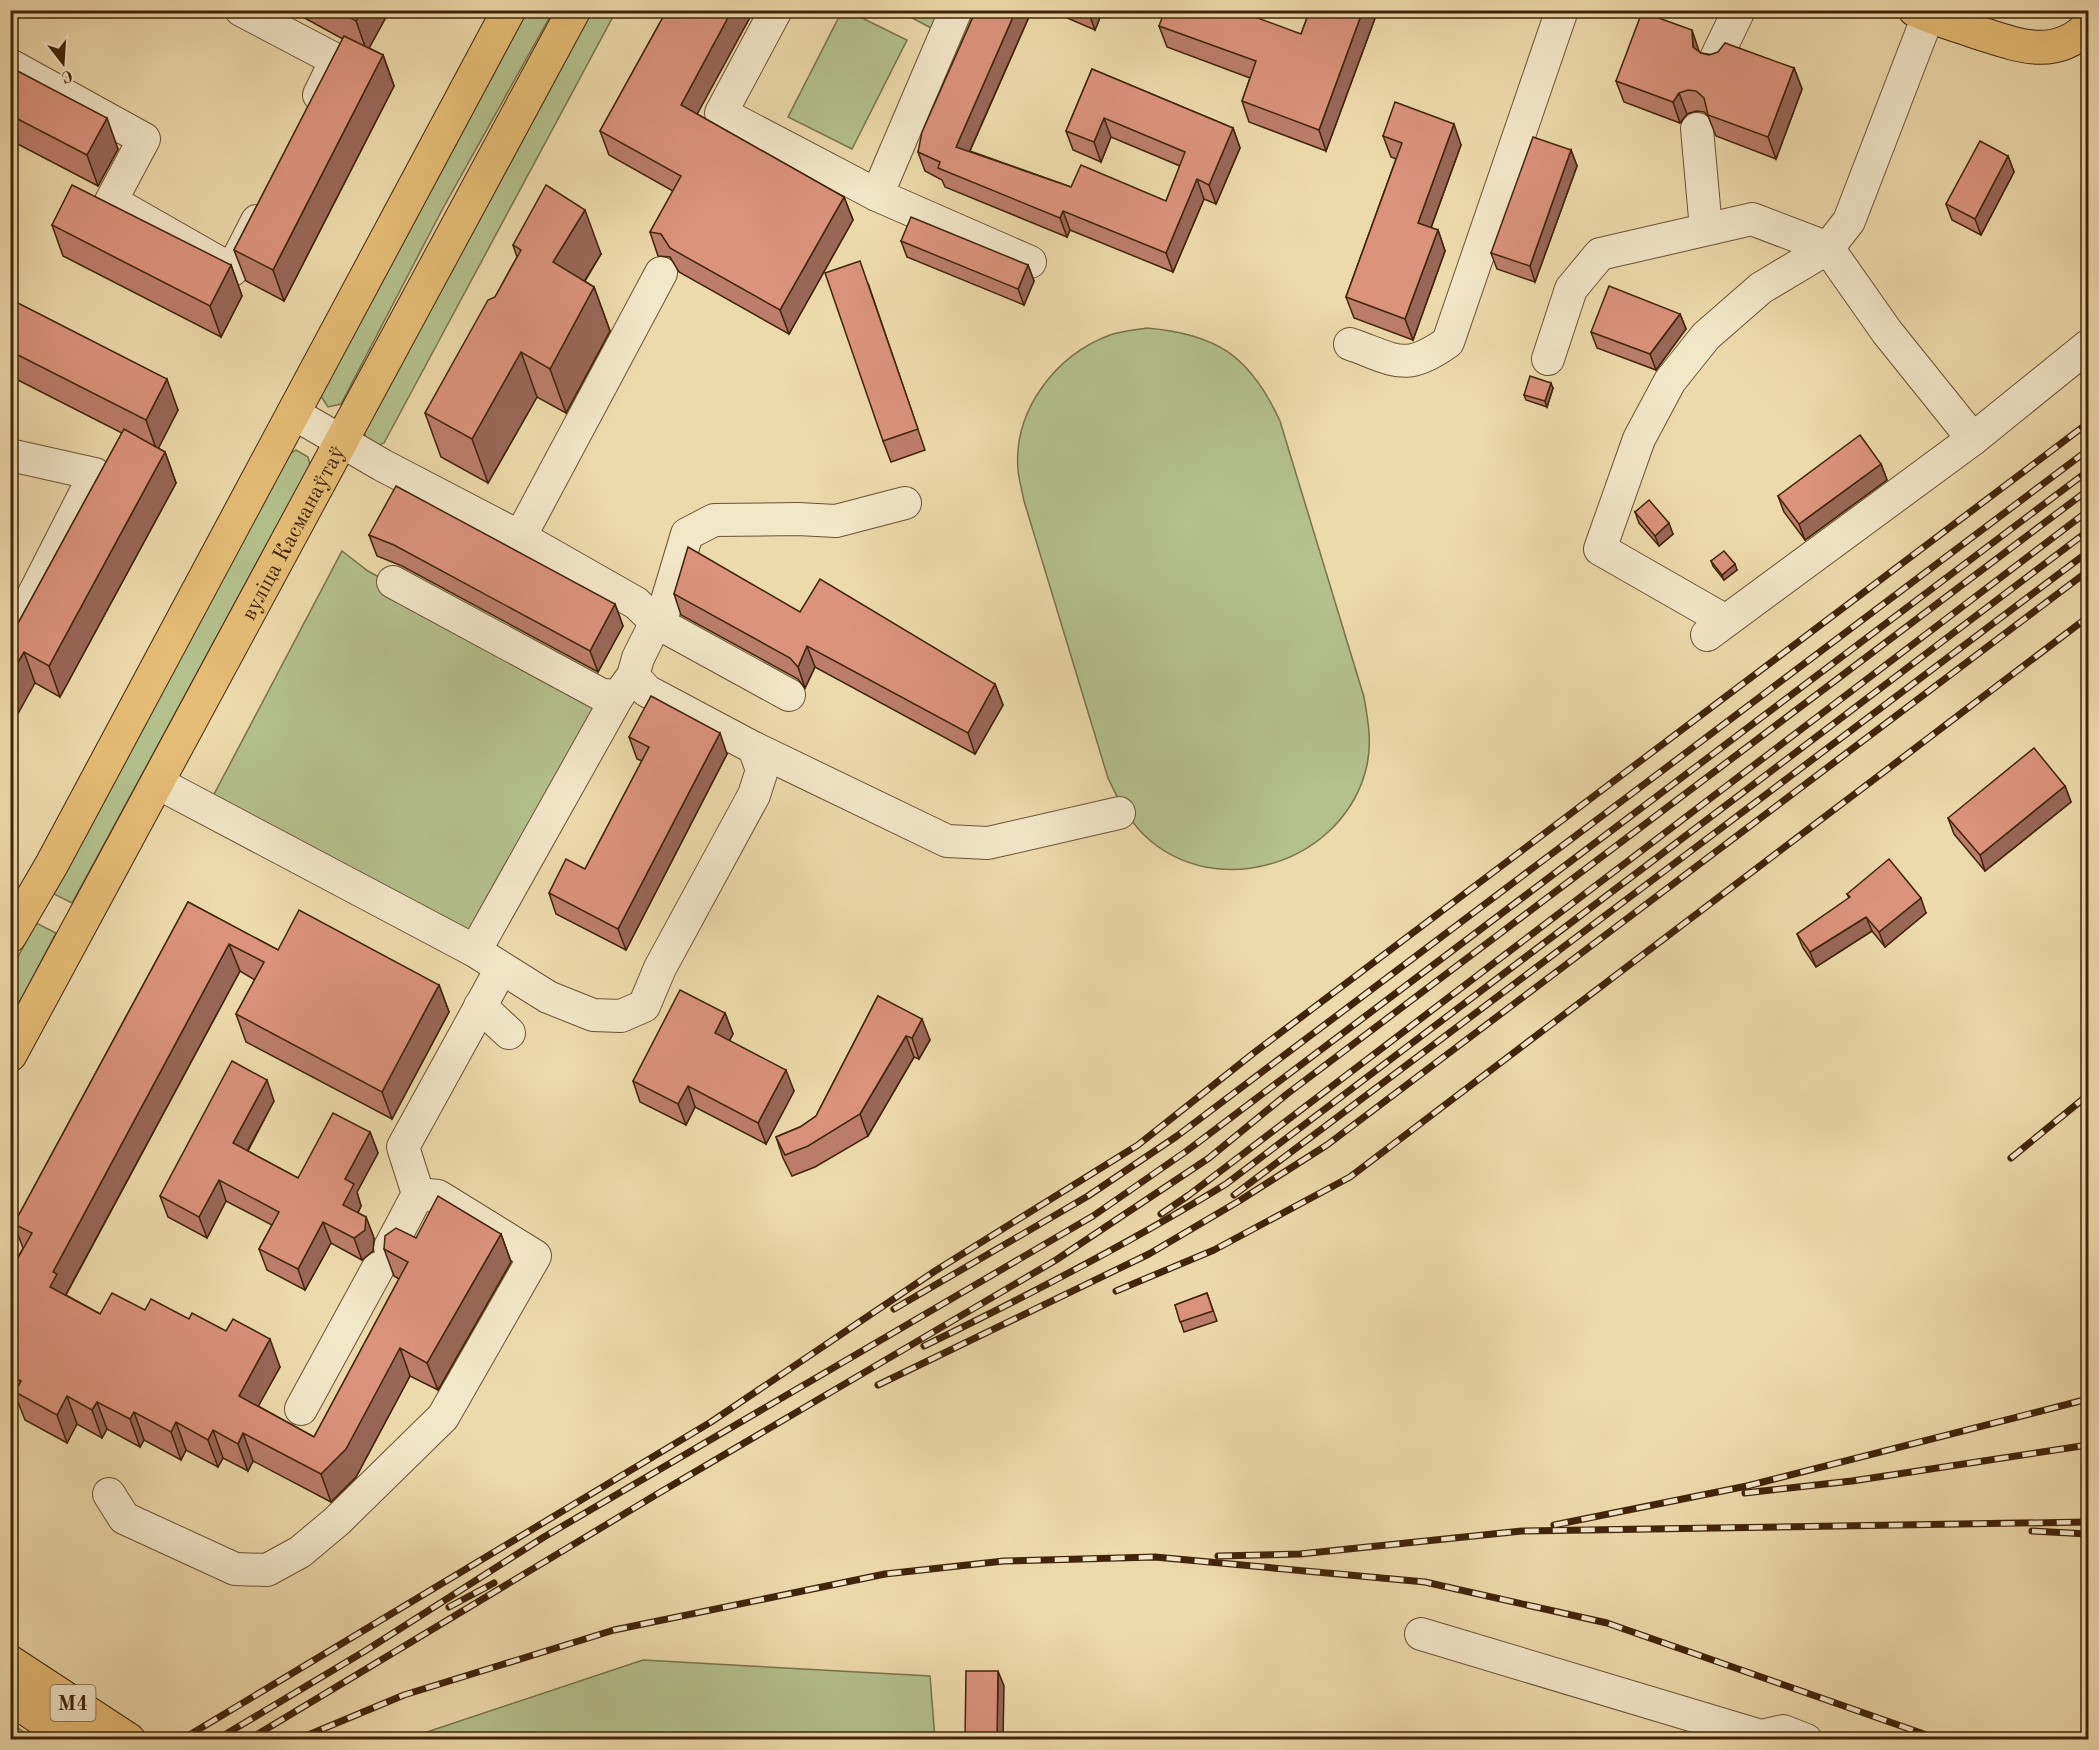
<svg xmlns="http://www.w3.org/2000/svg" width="2099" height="1750" font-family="'Old Standard TT',serif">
	<rect width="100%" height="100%" fill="#eddaac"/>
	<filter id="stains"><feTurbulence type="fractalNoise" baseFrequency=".00333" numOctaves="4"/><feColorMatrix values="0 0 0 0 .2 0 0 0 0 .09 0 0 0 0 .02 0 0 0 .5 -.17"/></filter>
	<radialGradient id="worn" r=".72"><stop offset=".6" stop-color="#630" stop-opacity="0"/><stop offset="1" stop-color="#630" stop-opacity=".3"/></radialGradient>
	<g fill="#b4c18d" stroke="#7a724b" stroke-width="1.5">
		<path d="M527,11H553L442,210L341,404L328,407L319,393Z"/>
		<path d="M590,11H616L384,443L376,446L368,442L364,432Z"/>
		<path d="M842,11H848L907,40L852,149L788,117Z"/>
		<path d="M899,11H982L965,46Z"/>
		<path d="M1147,328C1217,334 1250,356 1280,421L1364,697C1368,720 1372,742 1367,765C1346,862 1217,905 1144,835C1127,818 1118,799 1108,778L1024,501C1022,491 1019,480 1018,470C1013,410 1056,355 1110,335C1121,331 1135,330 1147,328Z"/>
		<path d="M296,450L308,457L310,465L72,903L52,893L287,456Z"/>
		<path d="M342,551L368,571L606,703L474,936L211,800Z"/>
		<path d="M36,923L56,933L11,1018V970Z"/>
		<path d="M643,1660L930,1676L935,1739H406Z"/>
		<path d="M10,1723H11L33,1739H11Z"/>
	</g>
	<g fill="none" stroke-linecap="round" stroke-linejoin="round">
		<defs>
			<g id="minor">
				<path d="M241,10L336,60L319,95"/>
				<path d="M776,10L721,113L877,195L1030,262"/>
				<path d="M1716,58L1739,10"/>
				<path d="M10,65L144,139L111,201L232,270L257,221"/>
				<path d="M1697,129L1706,229"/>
				<path d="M877,195L956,10"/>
				<path d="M1350,344C1396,360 1405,373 1448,342L1562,10"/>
				<path d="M1548,359L1571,289L1600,254L1752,219L1828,248L1887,332L1973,439L1707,635"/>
				<path d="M293,413L382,465L520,537L636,603L656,622L789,695"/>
				<path d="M1973,439L2088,346"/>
				<path d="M10,455L95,474L17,627L10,621"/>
				<path d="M520,537L661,273"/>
				<path d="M393,582L602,695L618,696"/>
				<path d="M1724,620L1600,549L1639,439L1670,381L1706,336L1761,288L1828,248L1849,221L1928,16"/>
				<path d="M660,624L687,534L714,520L798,519L836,521L905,503"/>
				<path d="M754,748L947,841L988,843L1119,813"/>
				<path d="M158,783L475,951L548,997L593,1015L621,1016L644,1006L660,968L754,795L762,770L754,748L647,691L633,676L638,658L656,622"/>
				<path d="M475,951L618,696L633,676"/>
				<path d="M480,1006L509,1033"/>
				<path d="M390,1247L418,1194L403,1147L501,969"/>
				<path d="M301,1409L378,1268"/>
				<path d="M109,1494L124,1518L235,1569L267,1570L300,1552L337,1521L443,1417L535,1256L438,1196L418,1194"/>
				<path d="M1421,1634L1761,1736L1783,1731L1806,1740"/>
			</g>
			<g id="major">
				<path d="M1915,10C1935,19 1956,25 1976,32C2017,45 2054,61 2088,27"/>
				<path d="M10,936L52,864L509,10"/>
				<path id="s1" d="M10,1055L574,10"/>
				<path d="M10,1662L129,1740"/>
				<path d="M10,1698L73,1740"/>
			</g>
		</defs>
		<use href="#minor" stroke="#6b5232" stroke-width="34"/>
		<use href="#major" stroke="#402409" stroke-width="35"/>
		<use href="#minor" stroke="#f3e7c9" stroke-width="32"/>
		<use href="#major" stroke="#e6bd76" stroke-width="33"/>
		<defs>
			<g id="rail">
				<path d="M2011,1158L2088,1095"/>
				<path d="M1234,1195L2088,552"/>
				<path d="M1161,1214L1189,1195L2088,511"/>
				<path d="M1116,1291L1214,1250L1350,1177L2088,617"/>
				<path d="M894,1309L1088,1196L1177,1136L2088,450"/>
				<path d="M924,1346C1027,1296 1128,1244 1226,1184L2088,531"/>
				<path d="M878,1385L1149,1254L1239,1201L1327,1145L2088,571"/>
				<path d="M1745,1493L1852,1481L2088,1445"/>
				<path d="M1554,1525L1747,1486L2088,1399"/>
				<path d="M2032,1531L2088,1534"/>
				<path d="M1218,1556L1300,1554L1522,1531L2088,1522"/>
				<path d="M449,1607L494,1583"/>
				<path d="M181,1740L711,1422L935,1271L1138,1145L1255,1052L2088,423"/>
				<path d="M216,1740L365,1651L544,1537L1093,1216L1188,1150L2088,471"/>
				<path d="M248,1740L659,1493L1056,1260L1209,1158L1287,1094L2088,490"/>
				<path d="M296,1740L404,1695L614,1630L885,1574L1004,1561L1155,1557L1425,1582L1607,1623L1941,1740"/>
			</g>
		</defs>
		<use href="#rail" stroke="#402409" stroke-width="7"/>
		<use href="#rail" stroke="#f3e7c9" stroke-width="4.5" stroke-dasharray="14" stroke-linecap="butt"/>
	</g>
	<g fill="#bc7e6b" stroke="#402409" stroke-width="1.5">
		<path d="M290,10H383L386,17L369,48L383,55L394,86L284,301L246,281L234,250L343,39Z"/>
		<path d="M667,10H754L697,114L844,197L853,220L789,334L679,272L670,257L658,256L650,232L673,191L609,155L600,131Z"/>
		<path d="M976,10H1032L970,151L1071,187L1166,201L1180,166L1111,137L1101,162L1073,150L1066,131L1092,69L1233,128L1240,148L1216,204L1204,199L1173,272L1070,230L1067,237L945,187L942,180L925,171L918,152Z"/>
		<path d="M1049,10H1103L1095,30Z"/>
		<path d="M1310,10H1378L1326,151L1249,122L1242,101L1250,78L1167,47L1159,26L1301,34Z"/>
		<path d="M1700,52L1701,53L1794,68L1802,89L1776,159L1716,136L1708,116L1704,112L1696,111L1687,114L1680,123L1624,102L1616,81Z"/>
		<path d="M10,67L118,149L98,186L10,140Z"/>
		<path d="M1383,136L1461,145L1431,228L1438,230L1445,251L1413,340L1354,318L1346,297L1396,159L1391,157Z"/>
		<path d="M1571,150L1577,166L1535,282L1497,269L1491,253Z"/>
		<path d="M2008,156L2014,172L1981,235L1952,220L1946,204Z"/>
		<path d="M52,225L231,265L242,296L221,337L63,256Z"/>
		<path d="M901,241L1028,265L1034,281L1024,305L907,257Z"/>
		<path d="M513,245L601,254L585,281L594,287L610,331L566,413L537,397L488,483L441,457L425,413L495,297L517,257Z"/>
		<path d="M868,283L925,450L891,462L883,441Z"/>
		<path d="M10,307L178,410L158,448L165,452L176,483L60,697L35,683L10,638L122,433L10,376Z"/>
		<path d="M1680,314L1686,329L1656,370L1597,348L1591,332Z"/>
		<path d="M1553,388L1547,407L1526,400L1524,395Z"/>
		<path d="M1881,464L1887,480L1805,540L1784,512L1778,496Z"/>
		<path d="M1635,512L1673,534L1659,546L1639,523Z"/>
		<path d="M369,535L615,604L623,626L598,672L402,566L377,556Z"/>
		<path d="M1711,561L1737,570L1724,580L1713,566Z"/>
		<path d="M674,594L800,612L995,684L1003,705L975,754L815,667L805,688L798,679L681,615Z"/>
		<path d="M629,737L727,754L626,950L556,914L549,893L585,869L642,761L637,759Z"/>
		<path d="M2065,786L2071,802L1985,871L1954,834L1948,818Z"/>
		<path d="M1847,894L1926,913L1885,947L1872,931L1816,967L1803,948L1797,934L1849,898Z"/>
		<path d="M188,902L278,950L439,985L449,1012L392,1119L246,1042L236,1014L255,980L240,971L66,1295L100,1314L145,1310L280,1367L258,1406L314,1437L399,1279L394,1276L384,1249L416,1238L501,1234L511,1262L438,1390L410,1376L356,1477L331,1502L253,1461L248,1471L223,1458L218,1467L186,1450L181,1460L144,1440L140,1447L107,1429L102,1438L77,1424L67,1443L25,1420L18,1402L10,1398V1272L23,1248L14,1224Z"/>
		<path d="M878,996L930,1040L919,1059L914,1057L868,1136L815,1167L792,1176L783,1158L776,1137L800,1127L816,1116Z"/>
		<path d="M725,1013L733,1034L729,1041L794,1091L766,1144L695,1107L686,1125L640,1102L633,1081Z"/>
		<path d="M274,1101L248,1151L298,1178L370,1132L378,1153L357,1192L361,1206L358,1213L366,1217L374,1238L373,1251L362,1260L331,1243L305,1290L267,1270L259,1249L272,1225L226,1201L207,1238L168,1217L160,1196Z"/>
		<path d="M1207,1293L1217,1321L1184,1332L1175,1305Z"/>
	</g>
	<g fill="#996757" stroke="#402409" stroke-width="1.5">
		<path d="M361,10H383L386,17L367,52L356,21Z"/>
		<path d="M732,10H754L689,129L681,105Z"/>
		<path d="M1016,10H1032L963,166L956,147Z"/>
		<path d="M1088,10H1103L1095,30L1088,11Z"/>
		<path d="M1363,10H1378L1326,151L1319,130Z"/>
		<path d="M1692,30L1699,51L1701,68L1693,47Z"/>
		<path d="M383,55L394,86L284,301L273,270Z"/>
		<path d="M1794,68L1802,89L1776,159L1768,137Z"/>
		<path d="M1679,93L1687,114L1680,123L1673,102Z"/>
		<path d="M107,118L118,149L98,186L87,155Z"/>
		<path d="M1104,118L1111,137L1101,162L1094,142Z"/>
		<path d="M1454,124L1461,145L1425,244L1418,223Z"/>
		<path d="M1233,128L1240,148L1216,204L1209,185Z"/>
		<path d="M1571,150L1577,166L1535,282L1530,266Z"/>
		<path d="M2008,156L2014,172L1981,235L1975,219Z"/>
		<path d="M1197,179L1204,199L1173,272L1166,253Z"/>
		<path d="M844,197L853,220L789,334L780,310Z"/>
		<path d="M585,210L601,254L569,306L553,262Z"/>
		<path d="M1063,211L1070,230L1067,237L1060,218Z"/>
		<path d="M1438,230L1445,251L1413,340L1405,319Z"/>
		<path d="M231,265L242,296L221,337L210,306Z"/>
		<path d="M1028,265L1034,281L1024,305L1018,289Z"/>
		<path d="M594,287L610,331L566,413L550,369Z"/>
		<path d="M1680,314L1686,329L1656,370L1650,354Z"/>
		<path d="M521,352L537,397L488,483L472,439Z"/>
		<path d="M167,379L178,410L157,451L146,420Z"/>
		<path d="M1551,383L1553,388L1547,407L1545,401Z"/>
		<path d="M165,452L176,483L60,697L49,666Z"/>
		<path d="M1881,464L1887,480L1805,540L1799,524Z"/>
		<path d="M1669,523L1673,534L1659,546L1655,536Z"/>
		<path d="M1735,564L1737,570L1724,580L1722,575Z"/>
		<path d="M615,604L623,626L598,672L590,651Z"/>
		<path d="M807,646L815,667L805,688L798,667Z"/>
		<path d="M24,652L35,683L10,728V676Z"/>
		<path d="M995,684L1003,705L975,754L968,733Z"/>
		<path d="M720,733L727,754L626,950L618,929Z"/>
		<path d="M2065,786L2071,802L1985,871L1980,855Z"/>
		<path d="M1921,898L1926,913L1885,947L1879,932Z"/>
		<path d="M1866,917L1872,931L1816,967L1810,952Z"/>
		<path d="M229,944L240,971L65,1296L50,1287L53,1272Z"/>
		<path d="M439,985L449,1012L392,1119L382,1092Z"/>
		<path d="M725,1013L733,1034L722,1054L715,1033Z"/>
		<path d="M922,1019L930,1040L919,1059L912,1038Z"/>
		<path d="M906,1036L914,1057L868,1136L860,1114Z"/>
		<path d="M786,1070L794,1091L766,1144L758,1123Z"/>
		<path d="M267,1080L274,1101L240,1164L233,1143Z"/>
		<path d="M688,1086L695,1107L686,1125L678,1104Z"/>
		<path d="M370,1132L378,1153L357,1192L361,1206L351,1226L343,1205L345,1179Z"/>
		<path d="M219,1180L226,1201L207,1238L199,1217Z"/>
		<path d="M366,1217L374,1238L373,1251L362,1260L354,1238Z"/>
		<path d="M323,1222L331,1243L305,1290L298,1269Z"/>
		<path d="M501,1234L511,1262L438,1390L427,1363Z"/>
		<path d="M270,1339L280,1367L249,1423L239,1396Z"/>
		<path d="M400,1348L410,1376L356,1477L331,1502L321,1474Z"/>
		<path d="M67,1396L77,1424L67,1443L57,1415Z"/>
		<path d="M97,1402L107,1429L102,1438L92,1410Z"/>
		<path d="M134,1412L144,1440L140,1447L130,1419Z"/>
		<path d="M176,1422L186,1450L181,1460L171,1432Z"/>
		<path d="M213,1430L223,1458L218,1467L208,1440Z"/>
		<path d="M243,1433L253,1461L248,1471L238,1444Z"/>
		<path d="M998,1671L1004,1686L1003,1740H997Z"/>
	</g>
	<g fill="#db937c" stroke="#402409" stroke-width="1.5">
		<path d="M337,10H361L356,21Z"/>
		<path d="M667,10H732L681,105L844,197L780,310L670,248L661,234L650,232L681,176L600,131Z"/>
		<path d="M976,10H1016L956,147L1071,187L1081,165L1166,201L1185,152L1104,118L1094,142L1066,131L1092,69L1233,128L1209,185L1197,179L1166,253L1063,211L1060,218L938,168L940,162L918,152L922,132Z"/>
		<path d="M1165,10H1236L1301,34L1310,10H1363L1319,130L1242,101L1256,61L1159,26Z"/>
		<path d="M1642,12L1692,30L1693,47L1701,53L1709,55L1718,52L1725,43L1794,68L1768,137L1708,115L1704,98L1696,91L1688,90L1679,93L1673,102L1616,81Z"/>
		<path d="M344,36L383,55L273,270L234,250Z"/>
		<path d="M10,67L107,118L87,155L10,115Z"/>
		<path d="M1395,102L1454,124L1418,223L1438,230L1405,319L1346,297L1402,143L1383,136Z"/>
		<path d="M1533,137L1571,150L1530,266L1491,253Z"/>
		<path d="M1980,141L2008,156L1975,219L1946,204Z"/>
		<path d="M72,185L231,265L210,306L52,225Z"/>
		<path d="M546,185L585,210L553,262L594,287L550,369L521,352L472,439L425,413L488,300L495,297L521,250L513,245Z"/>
		<path d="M911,217L1028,265L1018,289L901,241Z"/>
		<path d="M860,261L918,429L883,441L825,273Z"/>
		<path d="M1609,286L1680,314L1650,354L1591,332Z"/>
		<path d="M14,301L167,379L146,420L10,351V307Z"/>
		<path d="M1530,376L1551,383L1545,401L1524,395Z"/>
		<path d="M124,429L165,452L49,666L24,652L10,676V638Z"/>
		<path d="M1860,435L1881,464L1799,524L1778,496Z"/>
		<path d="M396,486L615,604L590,651L394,545L369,535Z"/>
		<path d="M1649,500L1669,523L1655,536L1635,512Z"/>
		<path d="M688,547L800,612L820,579L995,684L968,733L807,646L798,667L790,658L674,594Z"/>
		<path d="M1724,551L1735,564L1722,575L1711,561Z"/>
		<path d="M651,696L720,733L618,929L549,893L566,859L585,869L649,747L629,737Z"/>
		<path d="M2034,748L2065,786L1980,855L1948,818Z"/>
		<path d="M1889,859L1921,898L1879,932L1866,917L1810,952L1797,934L1850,897L1847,894Z"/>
		<path d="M188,902L278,950L299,910L439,985L382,1092L236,1014L264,962L229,944L53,1272L57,1274L50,1287L100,1314L112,1293L145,1310L151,1299L189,1319L192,1313L226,1331L233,1319L270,1339L239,1396L314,1437L408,1262L384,1249L385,1236L396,1228L416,1238L438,1196L501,1234L427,1363L400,1348L346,1449L321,1474L243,1433L238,1444L213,1430L208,1440L176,1422L171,1432L134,1412L130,1419L97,1402L92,1410L67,1396L57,1415L15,1392L21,1381L10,1375V1272L32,1233L14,1224Z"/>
		<path d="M680,990L725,1013L715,1033L786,1070L758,1123L688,1086L678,1104L633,1081Z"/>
		<path d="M878,996L922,1019L912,1038L906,1036L860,1114L808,1146L785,1155L776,1137L800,1127L816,1116Z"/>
		<path d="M232,1061L267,1080L233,1143L298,1178L333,1113L370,1132L345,1179L354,1184L343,1205L366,1217L365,1230L354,1238L323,1222L298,1269L259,1249L279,1212L219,1180L199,1217L160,1196Z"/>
		<path d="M1207,1293L1213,1311L1180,1322L1175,1305Z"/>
		<path d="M966,1671H998L997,1740H965Z"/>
	</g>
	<g text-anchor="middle" stroke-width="6" stroke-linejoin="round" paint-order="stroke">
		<rect fill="#f3e7c9" stroke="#765e43" stroke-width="1.5" x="50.5" y="1685" width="45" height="36" rx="4.5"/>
		<g font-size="21" font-weight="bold" fill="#402409">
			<text x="73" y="1710">М4</text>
		</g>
		<g font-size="22" fill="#402409" stroke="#f3e7c9">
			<text dy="8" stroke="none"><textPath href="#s1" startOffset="594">вуліца Касманаўтаў</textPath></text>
		</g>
	</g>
	<rect width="2099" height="1750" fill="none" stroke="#eddaac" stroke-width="36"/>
	<rect x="12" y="12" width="2075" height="1726" fill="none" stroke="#402409" stroke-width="3"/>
	<rect x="18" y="18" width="2063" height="1714" fill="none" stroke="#402409" stroke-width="1.5"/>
	<g transform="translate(63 63) rotate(163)" stroke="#f3e7c9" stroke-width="4.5" paint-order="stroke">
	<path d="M0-4.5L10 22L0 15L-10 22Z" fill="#402409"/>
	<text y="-9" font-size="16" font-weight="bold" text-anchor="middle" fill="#402409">С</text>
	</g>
	<rect width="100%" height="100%" filter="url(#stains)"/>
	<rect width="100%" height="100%" fill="url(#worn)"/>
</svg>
